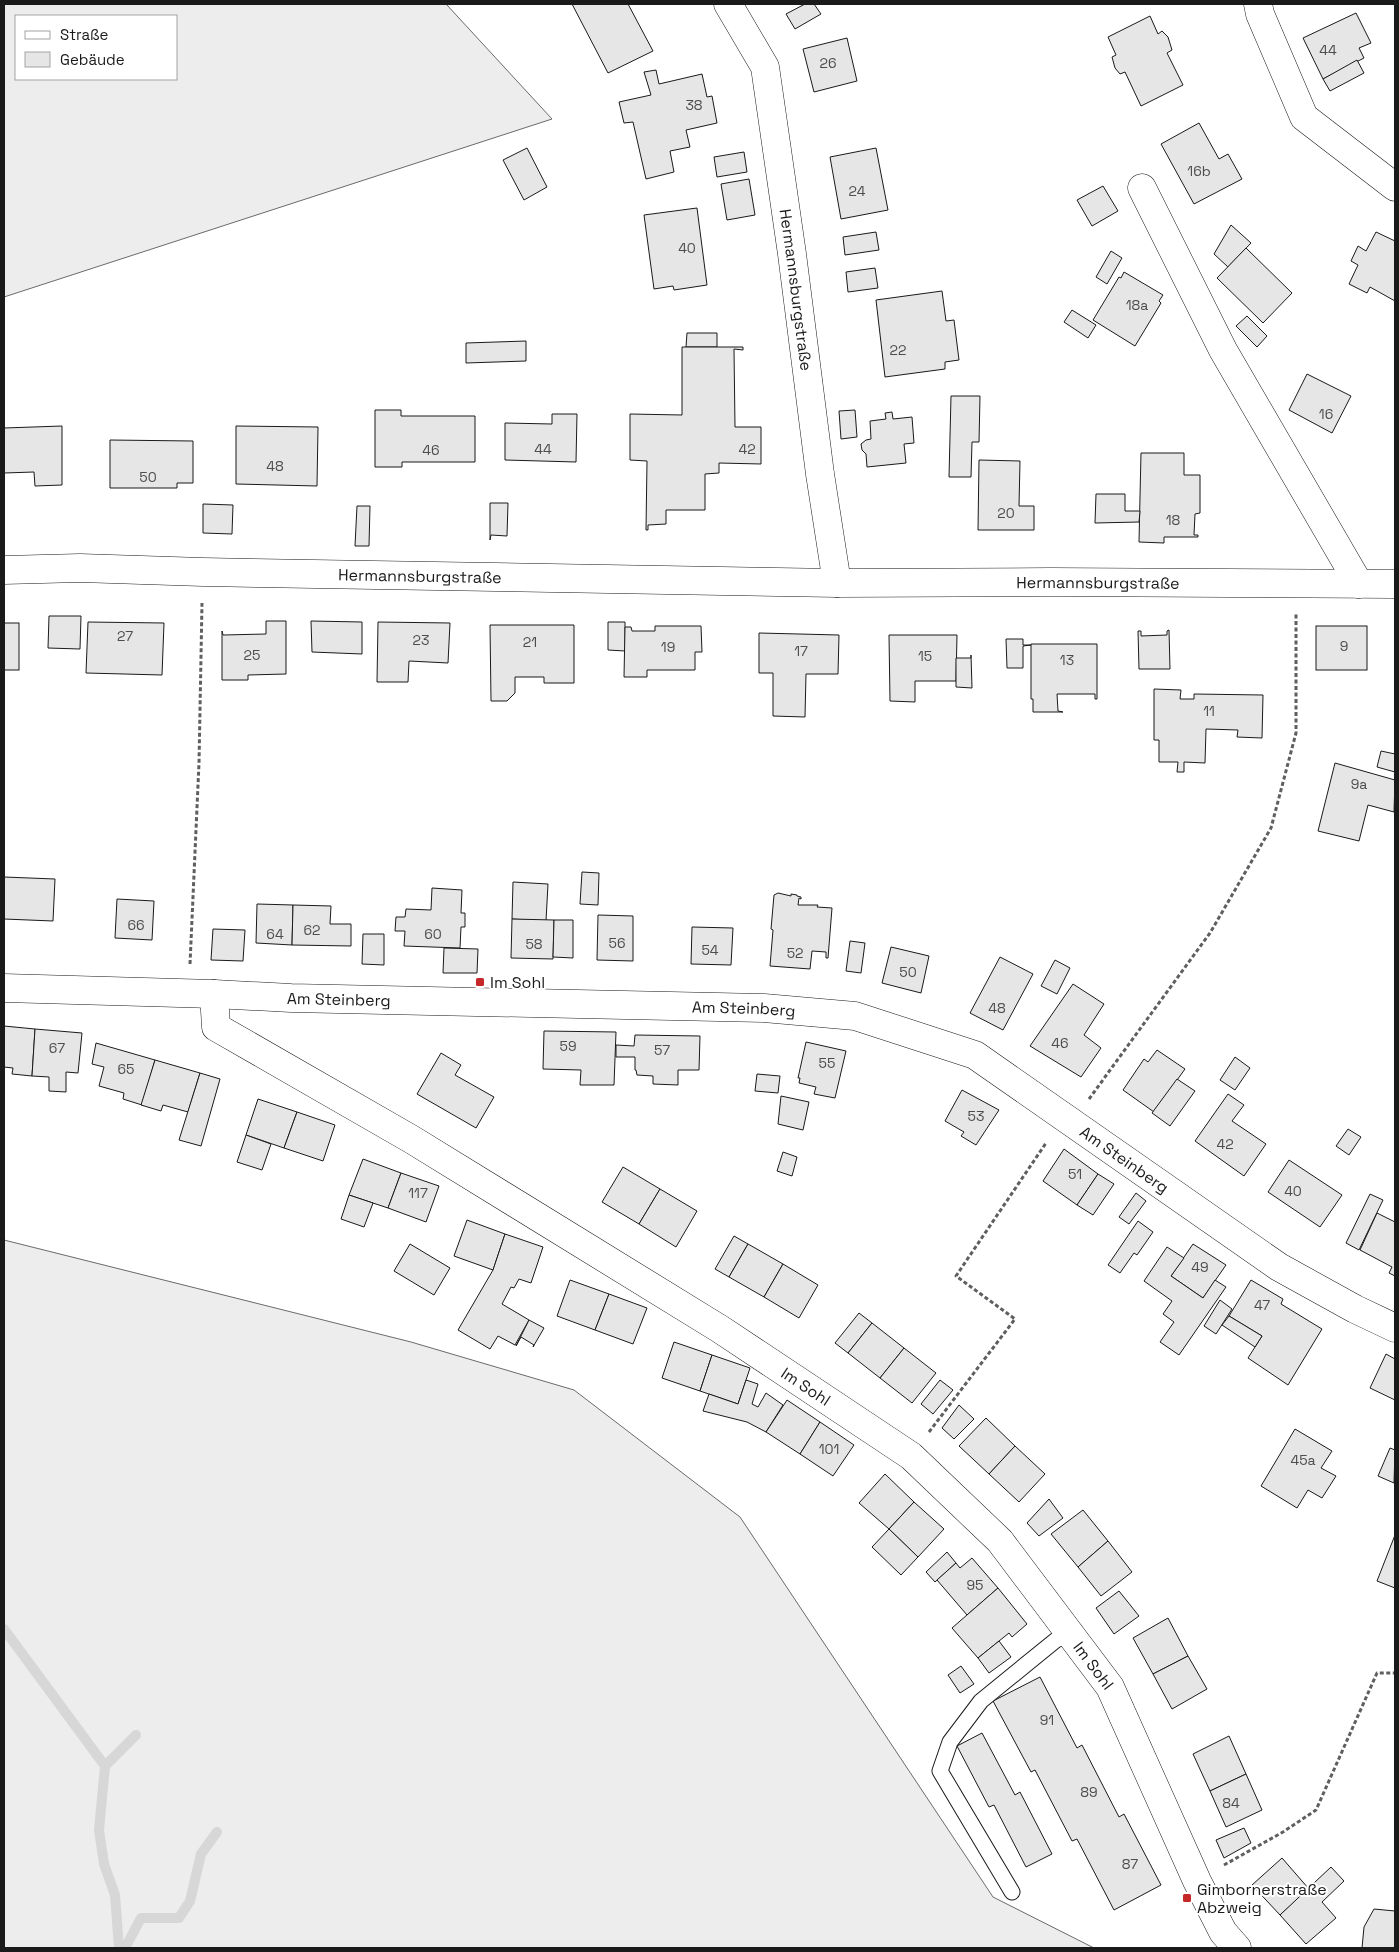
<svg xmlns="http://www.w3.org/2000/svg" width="1399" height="1952" font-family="'Space Grotesk',sans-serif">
	<rect width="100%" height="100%" fill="#fff"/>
	<g fill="#ededed" stroke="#6a6a6a" fill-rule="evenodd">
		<path d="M4,4H446L552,119L4,297ZM16,16H176V79H16Z"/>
		<path d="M4,1240L411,1342L574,1390L740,1517L993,1897L1094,1948H4Z"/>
	</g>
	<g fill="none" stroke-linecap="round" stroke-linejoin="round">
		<g stroke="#d7d7d7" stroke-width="10">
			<path d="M4,1629L105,1766L99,1830L104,1864L115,1895L119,1948"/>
			<path d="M105,1766L136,1735"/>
			<path d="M125,1948L141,1918H179L190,1901L201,1854L217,1832"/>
		</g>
	</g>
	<g fill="#e6e6e6" stroke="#1a1a1a">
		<path d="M572,4H628L653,51L608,73Z"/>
		<path d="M805,4H814L821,14L795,29L786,14Z"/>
		<path d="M1356,13L1371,43L1359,48L1364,58L1323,79L1303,38Z"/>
		<path d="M1150,16L1158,34L1162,31L1168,37L1172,50L1167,53L1183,85L1141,106L1125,72L1120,74L1115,68L1112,57L1116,55L1108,37Z"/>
		<path d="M847,38L857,81L814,92L803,49Z"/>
		<path d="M1357,60L1364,73L1330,91L1323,79Z"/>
		<path d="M656,70L659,84L702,74L707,97L712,96L717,123L686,130L690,147L670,151L674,172L646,179L633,122L624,123L619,102L651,95L644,72Z"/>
		<path d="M1199,123L1219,159L1228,154L1242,179L1194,204L1161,144Z"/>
		<path d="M527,148L547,187L524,200L503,160Z"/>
		<path d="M876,148L888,210L841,219L830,157Z"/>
		<path d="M744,152L747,172L717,177L714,157Z"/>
		<path d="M749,179L755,215L727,220L721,184Z"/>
		<path d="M1103,186L1118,211L1092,226L1077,200Z"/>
		<path d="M697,208L707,285L674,290L673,286L654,289L644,215Z"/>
		<path d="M1231,225L1251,243L1228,267L1214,254Z"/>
		<path d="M876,232L879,250L845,255L843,237Z"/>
		<path d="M1376,232L1395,241V301L1370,287L1367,293L1349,284L1358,265L1351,261L1358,246L1366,251Z"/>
		<path d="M1246,248L1292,293L1263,323L1217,278Z"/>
		<path d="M1111,251L1122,258L1107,284L1096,277Z"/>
		<path d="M875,268L878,288L848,292L846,272Z"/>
		<path d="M1124,272L1163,295L1159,301L1161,303L1135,346L1093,320L1119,277L1121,278Z"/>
		<path d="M942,291L946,321L954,320L959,360L945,362V369L885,377L876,300Z"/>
		<path d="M1072,310L1096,325L1088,338L1064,322Z"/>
		<path d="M1247,316L1267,336L1257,347L1236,326Z"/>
		<path d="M687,333H717V347H686Z"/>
		<path d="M526,341V361L466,363V343Z"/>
		<path d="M682,347H743V350L734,349L735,427H761V464L719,463V473L705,474V510H666V524L648,525V530H646L647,461L630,460V414L682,415Z"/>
		<path d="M1307,374L1351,396L1332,433L1289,410Z"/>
		<path d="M951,396H980L979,442H972L971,477H949Z"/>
		<path d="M375,410H401V416H475V462H402V467H375Z"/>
		<path d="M855,410L857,437L841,439L839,411Z"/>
		<path d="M892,412L893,419L912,417L914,443L904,444L906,463L867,467L866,454L862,450L861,444L866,440L871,439L870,421L886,419L885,413Z"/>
		<path d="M552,414H577L576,462L505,460V423L552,424Z"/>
		<path d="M62,426V485L35,486L34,472L4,473V428Z"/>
		<path d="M236,426L318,427L317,486L236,484Z"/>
		<path d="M110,440L193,441V483H177V488H110Z"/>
		<path d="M1141,453H1184V475H1200V513L1195,514L1194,535H1198V537H1164V543L1139,542Z"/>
		<path d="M979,460L1020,461L1019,506H1034V530H978Z"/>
		<path d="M1096,494H1125V511H1140L1139,522L1095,523Z"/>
		<path d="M490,503H508L507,536L491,535L490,540Z"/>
		<path d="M203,504L233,505L232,534L203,533Z"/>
		<path d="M357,506H370L369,546H355Z"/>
		<path d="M49,616H81L80,649L48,648Z"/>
		<path d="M266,621H286V674L248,675V680H222V631L223,635L266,634Z"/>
		<path d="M311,621L362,622V654L312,652Z"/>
		<path d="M88,622L164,623L162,675L86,673Z"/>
		<path d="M378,622L450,623L448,663L409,661L408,682H377Z"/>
		<path d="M608,622H625V651L608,650Z"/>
		<rect x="4" y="623" width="15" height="47"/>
		<path d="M490,625H574V683H544V677H515V693L507,701H491Z"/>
		<path d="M655,626H701L702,652H695V670H647V677H624L625,627H631L632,631H655Z"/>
		<rect x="1316" y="626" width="51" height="44"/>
		<path d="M1169,630L1170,669H1139L1138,631H1141V636L1167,635V631Z"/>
		<path d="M759,633L839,635L838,674H806L805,717L773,716V673H759Z"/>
		<path d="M889,635H957L956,681H915V702L890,701Z"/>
		<path d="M1006,639H1023V645H1031L1023,646V668H1007Z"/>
		<path d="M1031,644H1097V699H1095V694H1057L1058,711L1063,712H1033V699H1031Z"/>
		<path d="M971,655L972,688L956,687V658H971Z"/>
		<path d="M1154,689L1181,690L1180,699H1194V694L1263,695L1262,738L1237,737L1238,730L1206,729L1205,763L1184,762V772H1177L1178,762H1159V740H1154Z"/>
		<path d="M1381,751L1395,754V772L1377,767Z"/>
		<path d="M1335,763L1395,780L1394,812L1368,805L1359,841L1318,831Z"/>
		<path d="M582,872L599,873L598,905L580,904Z"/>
		<path d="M4,877L55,879L53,921L4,919Z"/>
		<path d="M513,882L548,884L546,921L512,919Z"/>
		<path d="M432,888L462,890L461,913H465V927H461L460,948L404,946L405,931H395L396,917H405L406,909L431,910Z"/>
		<path d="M778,893L791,896V894L797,895V896L801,897V899L799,898L798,905H818L817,907L832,908L828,958H826V952L812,951L810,969L770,966L773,930L771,929L774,895Z"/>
		<path d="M117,899L154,901L152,940L115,938Z"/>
		<path d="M257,904L293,905L292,945L256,943Z"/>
		<path d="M293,905L331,906L330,924H351V946L292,945Z"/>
		<path d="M598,915L633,916V961L597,960Z"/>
		<path d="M512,919L554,920L553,959L511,958Z"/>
		<path d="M554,920H573V958L553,957Z"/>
		<path d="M692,927L733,928L731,965L691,964Z"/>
		<path d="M213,929L245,930L243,961L211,960Z"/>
		<path d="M363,934H384V965L362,964Z"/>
		<path d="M850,941L865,943L861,973L846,971Z"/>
		<path d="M891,947L929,956L921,993L882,983Z"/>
		<path d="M444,948L478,949L477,973H443Z"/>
		<path d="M1000,957L1033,974L1003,1030L970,1013Z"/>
		<path d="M1055,960L1070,968L1057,994L1041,986Z"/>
		<path d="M1073,984L1104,1004L1084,1035L1101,1048L1081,1077L1030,1046Z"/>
		<path d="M4,1026L35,1029L32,1076L12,1074L13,1068L4,1067Z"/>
		<path d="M35,1029L82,1033L78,1073L66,1072V1092L49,1091V1077L32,1076Z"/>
		<path d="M544,1031L616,1032L614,1085H580L581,1070L543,1069Z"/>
		<path d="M635,1035L700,1036L699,1070H678V1085L653,1084V1076L637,1075L636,1070H635V1057H616V1045L634,1046Z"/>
		<path d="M806,1042L846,1051L835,1098L814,1094L816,1087L799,1083L800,1078H798Z"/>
		<path d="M96,1043L155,1060L142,1105L123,1099L124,1093L99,1086L104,1067L92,1064Z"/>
		<path d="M1157,1050L1185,1069L1154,1112L1123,1090L1144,1059L1148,1062Z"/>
		<path d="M441,1053L461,1065L455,1075L494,1097L476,1128L417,1094Z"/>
		<path d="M1235,1057L1250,1068L1235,1090L1220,1080Z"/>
		<path d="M155,1060L200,1073L188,1112L163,1105L161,1111L141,1105Z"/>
		<path d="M200,1073L220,1079L201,1146L179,1140Z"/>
		<path d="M757,1074L780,1076L778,1093L755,1091Z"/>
		<path d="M1177,1079L1195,1091L1170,1126L1152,1113Z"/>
		<path d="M962,1090L999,1110L976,1145L961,1136L964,1132L945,1121Z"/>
		<path d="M1228,1094L1244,1105L1232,1121L1266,1144L1244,1176L1195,1141Z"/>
		<path d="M781,1096L809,1102L803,1130L778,1124Z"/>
		<path d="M258,1099L297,1112L284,1148L246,1135Z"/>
		<path d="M297,1112L335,1125L323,1161L284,1148Z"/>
		<path d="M1348,1129L1361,1137L1349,1155L1336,1146Z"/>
		<path d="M246,1135L271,1144L262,1170L237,1162Z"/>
		<path d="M1064,1149L1098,1174L1077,1205L1043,1181Z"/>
		<path d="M783,1152L797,1157L792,1176L777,1171Z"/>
		<path d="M363,1159L401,1173L388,1208L349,1195Z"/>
		<path d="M1289,1160L1342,1195L1320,1227L1268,1192Z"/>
		<path d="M623,1167L660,1189L639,1224L602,1202Z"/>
		<path d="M401,1173L439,1186L426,1222L388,1208Z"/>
		<path d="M1098,1174L1114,1184L1093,1215L1077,1205Z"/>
		<path d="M660,1189L697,1211L676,1247L639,1224Z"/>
		<path d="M1136,1193L1146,1201L1129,1224L1119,1217Z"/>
		<path d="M1370,1194L1383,1200L1359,1250L1346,1243Z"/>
		<path d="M349,1195L373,1203L364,1227L341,1219Z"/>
		<path d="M1377,1213L1395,1222V1276L1389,1273L1392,1267L1360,1250Z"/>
		<path d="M467,1220L505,1234L493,1270L454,1256Z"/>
		<path d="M1138,1221L1153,1232L1137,1255L1134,1253L1120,1273L1108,1265Z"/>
		<path d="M505,1234L543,1247L531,1283L519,1279L514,1288L511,1287L502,1304L529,1320L515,1345L498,1336L490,1349L458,1330L493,1270Z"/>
		<path d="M734,1236L748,1244L729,1277L715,1269Z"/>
		<path d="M410,1244L450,1268L434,1295L394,1271Z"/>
		<path d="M748,1244L783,1264L764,1297L729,1277Z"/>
		<path d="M1193,1244L1226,1265L1203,1298L1171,1276Z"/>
		<path d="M1167,1247L1184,1258L1171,1276L1203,1298L1215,1280L1226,1287L1179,1355L1160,1342L1174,1322L1163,1314L1172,1301L1144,1281Z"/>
		<path d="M783,1264L818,1285L799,1318L764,1297Z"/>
		<path d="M570,1280L609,1294L595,1330L557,1316Z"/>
		<path d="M1251,1280L1283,1299L1281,1304L1322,1329L1288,1385L1248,1358L1262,1336L1229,1316Z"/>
		<path d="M609,1294L647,1308L633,1344L595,1330Z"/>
		<path d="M1220,1300L1232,1309L1216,1334L1204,1326Z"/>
		<path d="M859,1313L872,1323L848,1353L835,1343Z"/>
		<path d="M1229,1316L1262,1336L1255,1347L1222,1325Z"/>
		<path d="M529,1320L544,1328L533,1347L534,1345L521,1337L516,1346Z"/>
		<path d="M872,1323L904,1348L880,1378L848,1353Z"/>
		<path d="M674,1342L712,1355L700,1391L662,1378Z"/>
		<path d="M904,1348L936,1373L912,1403L880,1378Z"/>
		<path d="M1386,1354L1395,1359V1400L1370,1388Z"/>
		<path d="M712,1355L750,1368L738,1404L700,1391Z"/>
		<path d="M746,1380L758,1384L752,1404L758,1407L766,1393L783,1405L766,1432L747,1422L703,1411L709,1394L738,1404Z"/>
		<path d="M940,1380L953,1390L933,1414L921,1404Z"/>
		<path d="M787,1400L820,1422L800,1454L766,1432Z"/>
		<path d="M959,1405L974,1419L954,1439L942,1428Z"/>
		<path d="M986,1418L1015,1446L989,1474L959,1446Z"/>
		<path d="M820,1422L854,1445L833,1476L800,1454Z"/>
		<path d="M1295,1429L1332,1451L1321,1468L1336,1476L1322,1498L1308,1490L1297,1508L1261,1486Z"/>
		<path d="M1015,1446L1045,1474L1019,1502L989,1474Z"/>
		<path d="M1390,1448L1395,1450L1394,1483L1378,1476Z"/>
		<path d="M885,1474L914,1502L889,1529L859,1503Z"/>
		<path d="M1049,1499L1063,1518L1039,1536L1027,1523Z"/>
		<path d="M914,1502L944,1529L918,1557L889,1529Z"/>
		<path d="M1083,1510L1108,1541L1078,1567L1051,1534Z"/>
		<path d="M889,1529L918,1557L901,1575L872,1547Z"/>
		<path d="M1395,1535V1588L1377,1581Z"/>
		<path d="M1108,1541L1132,1572L1101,1596L1078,1567Z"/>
		<path d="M947,1552L956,1563L935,1582L926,1572Z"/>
		<path d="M972,1558L998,1588L967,1615L937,1580L956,1563L960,1568Z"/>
		<path d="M998,1588L1027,1624L1012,1637L1009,1633L978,1658L952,1628Z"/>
		<path d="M1119,1591L1139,1616L1114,1634L1096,1608Z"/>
		<path d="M1168,1618L1188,1656L1153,1674L1133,1638Z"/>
		<path d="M999,1641L1011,1657L989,1673L978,1658Z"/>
		<path d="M1188,1656L1207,1689L1172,1709L1153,1674Z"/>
		<path d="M961,1666L974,1684L960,1693L948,1675Z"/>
		<path d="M1040,1677L1077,1748L1082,1745L1119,1817L1124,1814L1161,1885L1114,1910L1077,1839L1072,1841L1035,1770L1031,1772L993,1701Z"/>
		<path d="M982,1733L1015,1795L1020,1792L1052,1854L1026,1867L994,1805L989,1807L957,1746Z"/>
		<path d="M1229,1736L1246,1774L1210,1791L1193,1754Z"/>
		<path d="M1246,1774L1262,1810L1226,1827L1210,1791Z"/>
		<path d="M1244,1828L1251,1843L1224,1858L1216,1840Z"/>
		<path d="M1282,1858L1309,1889L1280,1915L1252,1885Z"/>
		<path d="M1331,1867L1344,1881L1322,1902L1336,1918L1306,1944L1280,1915Z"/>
		<path d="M1374,1909L1395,1911V1948H1362L1364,1927Z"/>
	</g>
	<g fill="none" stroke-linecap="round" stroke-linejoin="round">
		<defs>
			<path id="service" d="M1012,1892L940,1771L950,1742L981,1701L1056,1640L1070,1634"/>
			<g id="minor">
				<path id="s1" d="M728,4L765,67L792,254L820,474L837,583"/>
				<path d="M1258,4L1260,14L1304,117L1395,187"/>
				<path d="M1142,188L1223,350L1359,584"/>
				<path id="s2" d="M4,570L80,568L203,572L837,583L1051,582L1395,584"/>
				<path id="s3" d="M4,988L214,994L291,998L764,1008L855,1016L975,1055L1279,1267L1355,1309L1395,1328"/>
				<path id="s4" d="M214,994L216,1027L411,1139L720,1329L911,1456L1000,1541L1110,1687L1197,1881L1223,1932L1237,1948"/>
			</g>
		</defs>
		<use href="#service" stroke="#1a1a1a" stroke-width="17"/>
		<use href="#minor" stroke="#1a1a1a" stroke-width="29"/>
		<g stroke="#5f5f5f" stroke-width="3" stroke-dasharray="4 2.5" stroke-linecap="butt">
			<path d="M190,964L199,763L202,603"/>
			<path d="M1089,1099L1210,933L1271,828L1296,733V614"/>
			<path d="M929,1432L1015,1319L956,1276L1046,1143"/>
			<path d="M1224,1865L1283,1832L1316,1810L1377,1673H1395"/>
		</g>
		<use href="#service" stroke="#fff" stroke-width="15"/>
		<use href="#minor" stroke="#fff" stroke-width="28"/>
	</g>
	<g fill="#c62828" stroke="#fff" stroke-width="2">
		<rect x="475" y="977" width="10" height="10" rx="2.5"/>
		<rect x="1182" y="1893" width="10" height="10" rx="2.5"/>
	</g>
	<g text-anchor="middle" stroke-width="4" stroke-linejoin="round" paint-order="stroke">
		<g font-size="14" fill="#4d4d4d">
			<text x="1328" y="55">44</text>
			<text x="828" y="68">26</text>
			<text x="694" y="110">38</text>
			<text x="1199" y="176">16b</text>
			<text x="857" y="196">24</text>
			<text x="687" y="253">40</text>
			<text x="1137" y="310">18a</text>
			<text x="898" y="355">22</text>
			<text x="1326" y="419">16</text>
			<text x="543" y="454">44</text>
			<text x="747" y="454">42</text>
			<text x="431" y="455">46</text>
			<text x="275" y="471">48</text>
			<text x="148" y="482">50</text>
			<text x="1006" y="518">20</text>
			<text x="1173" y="525">18</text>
			<text x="125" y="641">27</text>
			<text x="421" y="645">23</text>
			<text x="530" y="647">21</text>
			<text x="1344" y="651">9</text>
			<text x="668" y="652">19</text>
			<text x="801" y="656">17</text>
			<text x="252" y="660">25</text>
			<text x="925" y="661">15</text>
			<text x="1067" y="665">13</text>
			<text x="1209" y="716">11</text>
			<text x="1359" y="789">9a</text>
			<text x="136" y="930">66</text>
			<text x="312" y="935">62</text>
			<text x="275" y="939">64</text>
			<text x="433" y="939">60</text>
			<text x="617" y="948">56</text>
			<text x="534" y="949">58</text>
			<text x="710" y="955">54</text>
			<text x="795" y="958">52</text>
			<text x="908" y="977">50</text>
			<text x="997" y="1013">48</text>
			<text x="1060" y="1048">46</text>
			<text x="568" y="1051">59</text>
			<text x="57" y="1053">67</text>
			<text x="662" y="1055">57</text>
			<text x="827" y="1068">55</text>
			<text x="126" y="1074">65</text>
			<text x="976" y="1121">53</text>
			<text x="1225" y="1149">42</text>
			<text x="1075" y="1179">51</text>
			<text x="1293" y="1196">40</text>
			<text x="418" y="1198">117</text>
			<text x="1200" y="1272">49</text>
			<text x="1262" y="1310">47</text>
			<text x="829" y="1454">101</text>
			<text x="1303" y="1465">45a</text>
			<text x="975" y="1590">95</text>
			<text x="1047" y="1725">91</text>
			<text x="1089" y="1797">89</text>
			<text x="1231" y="1808">84</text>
			<text x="1130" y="1869">87</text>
		</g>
		<g font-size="16" fill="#1a1a1a" stroke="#fff">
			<text dy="6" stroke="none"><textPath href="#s1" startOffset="298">Hermannsburgstraße</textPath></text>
			<text dy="6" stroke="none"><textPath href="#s2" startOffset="416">Hermannsburgstraße</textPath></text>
			<text dy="6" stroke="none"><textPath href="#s2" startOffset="1094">Hermannsburgstraße</textPath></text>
			<text dy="6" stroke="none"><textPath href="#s3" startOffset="335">Am Steinberg</textPath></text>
			<text dy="6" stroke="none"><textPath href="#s3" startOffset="740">Am Steinberg</textPath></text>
			<text dy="6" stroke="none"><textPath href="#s3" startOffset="1160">Am Steinberg</textPath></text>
			<text dy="6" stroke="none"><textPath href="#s4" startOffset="724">Im Sohl</textPath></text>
			<text dy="6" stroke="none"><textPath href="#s4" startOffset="1129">Im Sohl</textPath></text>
		</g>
		<g font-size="16" fill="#1a1a1a" stroke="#fff" text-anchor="start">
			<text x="490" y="988">Im Sohl</text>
			<text x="1197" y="1895">Gimbornerstraße<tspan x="1197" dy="18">Abzweig</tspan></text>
		</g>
	</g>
	<rect width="1399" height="1952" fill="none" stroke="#1a1a1a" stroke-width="10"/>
	<rect x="15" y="15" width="162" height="65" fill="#ffffff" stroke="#a3a3a3"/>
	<rect x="25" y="31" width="25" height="8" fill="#ffffff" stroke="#a3a3a3"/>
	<text x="60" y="40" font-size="15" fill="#1a1a1a">Straße</text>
	<rect x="25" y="52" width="25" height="15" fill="#e6e6e6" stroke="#a3a3a3"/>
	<text x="60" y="65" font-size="15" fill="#1a1a1a">Gebäude</text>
</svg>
